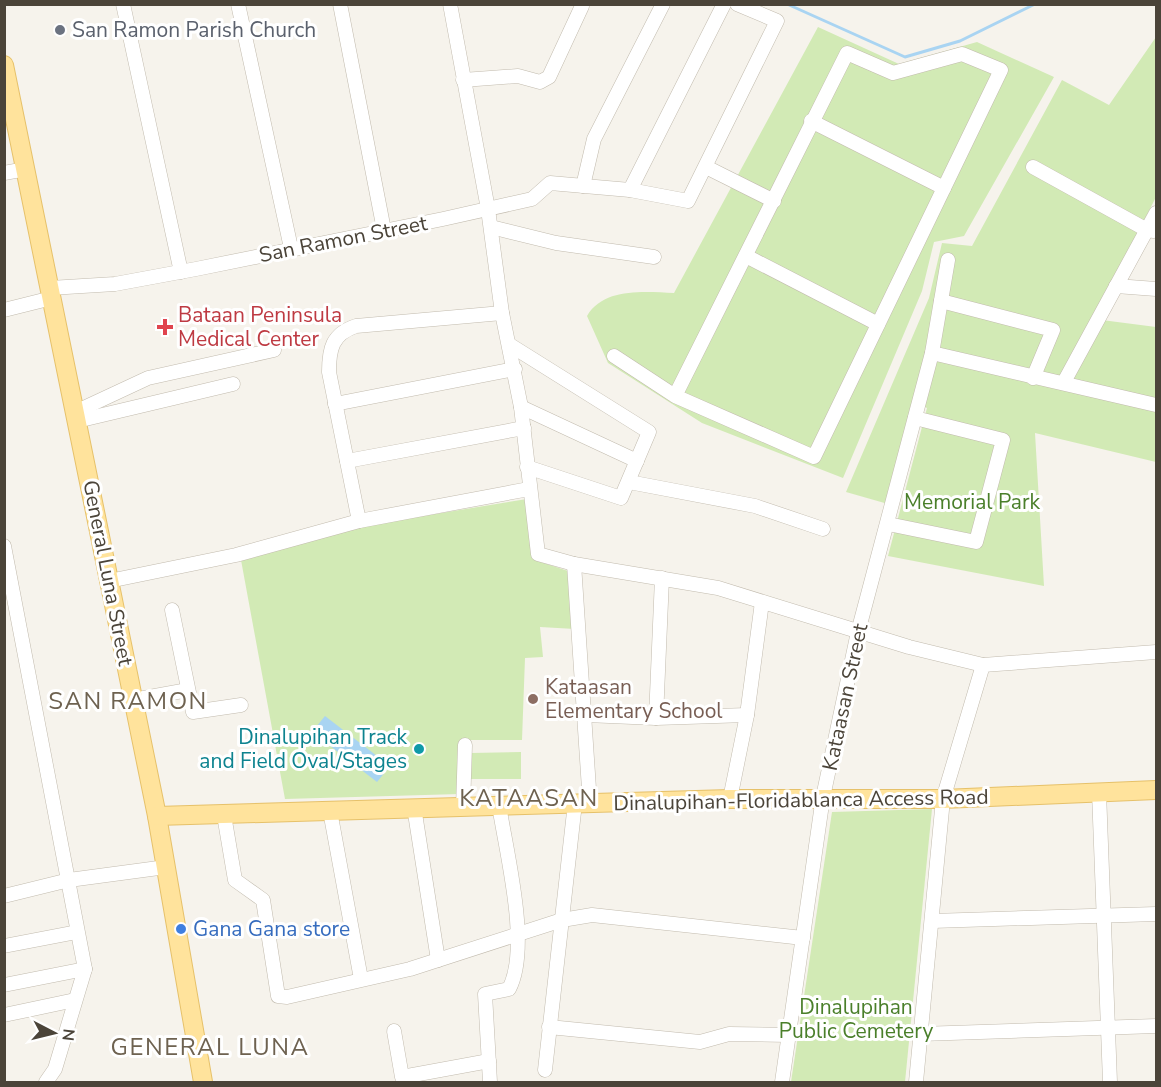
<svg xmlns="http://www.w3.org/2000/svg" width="1161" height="1087" font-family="'Nunito Sans',sans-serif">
	<rect width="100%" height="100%" fill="#f6f3ec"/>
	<g fill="#d2eab5">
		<path d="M818,27L899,64L977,42L1054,77L964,236L934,242L922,291L843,478L702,423L608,363L587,316C604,287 645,292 674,293Z"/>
		<path d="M1156,37V197L1094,319L1156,327V462L1035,433L1044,586L888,556L927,408L923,406L895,506L846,492L929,298L942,243L972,246L1062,80L1109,105Z"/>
		<path d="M527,499L535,560L571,572L575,629L540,627L543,657L525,658L522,740H459L460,794L285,799L241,560L368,525Z"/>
		<path d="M521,752V779H470V753Z"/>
		<path d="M932,809L905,1082H791L832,812Z"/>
	</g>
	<path fill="#a9d4f2" d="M325,716L390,766L377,782L312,732Z"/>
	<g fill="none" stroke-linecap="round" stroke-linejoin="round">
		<path stroke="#a9d4f2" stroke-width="3" d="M787,4L905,57L960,41L1035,4"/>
		<defs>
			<g id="minor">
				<path d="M123,4L181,272"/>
				<path d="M238,4L291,248"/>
				<path d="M340,4L384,230"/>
				<path d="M450,4L488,209L502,313L521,407L538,554L574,564L718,588L909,647L983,665"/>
				<path d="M463,80L518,76L540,82L549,77L582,6"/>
				<path d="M811,121L944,188"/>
				<path d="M706,167L774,201"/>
				<path d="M1033,167L1147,230L1154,231"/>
				<path d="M4,173L26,169"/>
				<path d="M583,186L594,139L663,4"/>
				<path d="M630,190L724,4"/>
				<path d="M491,227L556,243L654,257"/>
				<path d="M746,256L878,324"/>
				<path d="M1116,286L1156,289"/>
				<path d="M50,288L115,284L196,269L443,219L532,199L550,183L630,190L688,201L777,21L737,4"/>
				<path d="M941,301L1053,330L1033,378"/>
				<path d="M4,310L52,298"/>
				<path d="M510,345L649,432L621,498L527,467"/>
				<path d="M932,353L1156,405"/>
				<path d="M614,356L675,396L814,457L1001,70L962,54L893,73L847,53L675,396"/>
				<path d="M1064,382L1156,213"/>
				<path d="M335,404L515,369"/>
				<path d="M521,407L637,461"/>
				<path d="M75,412L148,378L274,350"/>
				<path d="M77,421L233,384"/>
				<path d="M347,461L524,428"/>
				<path d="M629,482L755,506L823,529"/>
				<path d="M359,521L329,372C329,349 332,334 356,326L502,313"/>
				<path d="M888,524L976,542L1003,440L915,418"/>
				<path d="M4,546L85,969L55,1069L46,1082"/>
				<path d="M574,564L590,804"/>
				<path d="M109,581L236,555L359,521L529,489"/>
				<path d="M172,610L193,712L241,705"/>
				<path d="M133,700L188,690"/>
				<path d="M586,715L656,718L747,715"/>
				<path d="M656,718L662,578"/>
				<path d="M1099,792L1110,1082"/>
				<path d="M730,799L747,715L762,602"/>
				<path d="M414,807L438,960"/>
				<path d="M463,808L465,745"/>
				<path d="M330,811L361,979"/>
				<path d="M224,815L235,880L263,900L278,996L287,997L410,969L562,920L592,915L803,938"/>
				<path d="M4,896L69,880L166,867"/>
				<path d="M932,921L1156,914"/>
				<path d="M4,946L77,932"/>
				<path d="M4,985L85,969"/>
				<path d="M4,1015L75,1000"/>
				<path d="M549,1027L700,1042L729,1034L788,1035"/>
				<path d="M394,1031L402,1077L489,1061"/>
				<path d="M920,1034L1156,1026"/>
				<path d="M545,1070L575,803"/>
				<path d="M490,1082L485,994L509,989C531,947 506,852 499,805"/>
				<path d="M782,1082L823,797L858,632L932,353L948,260"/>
				<path d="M916,1082L943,799L983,665L1156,652"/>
			</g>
			<g id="major">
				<path d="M4,65L157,816L203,1082"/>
				<path d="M157,816L730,799H943L1156,790"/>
			</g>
		</defs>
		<use href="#minor" stroke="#c2bbae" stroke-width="15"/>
		<use href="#major" stroke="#e6c16a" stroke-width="20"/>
		<use href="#minor" stroke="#fff" stroke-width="14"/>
		<use href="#major" stroke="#ffe39c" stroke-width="18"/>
	</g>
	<circle fill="#6b7280" stroke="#fff" stroke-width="2" cx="60" cy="30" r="6"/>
	<path fill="#e0444e" stroke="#fff" stroke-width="2" d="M162 318h6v6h6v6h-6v6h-6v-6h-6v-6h6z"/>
	<circle fill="#8d6e63" stroke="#fff" stroke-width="2" cx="533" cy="699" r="6"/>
	<circle fill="#0f9aa8" stroke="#fff" stroke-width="2" cx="419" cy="749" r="6"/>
	<circle fill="#3f7fe0" stroke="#fff" stroke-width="2" cx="181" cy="929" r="6"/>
	<g text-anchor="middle" stroke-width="6" stroke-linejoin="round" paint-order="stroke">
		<g font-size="21" fill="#5b616d" stroke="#fff" text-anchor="start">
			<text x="72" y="37">San Ramon Parish Church</text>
		</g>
		<g font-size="21" fill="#4b4439" stroke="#fff">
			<text transform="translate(343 239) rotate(-11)" y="7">San Ramon Street</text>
			<text transform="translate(108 573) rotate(79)" y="7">General Luna Street</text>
			<text transform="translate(845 697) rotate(-78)" y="7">Kataasan Street</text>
			<text transform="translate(801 800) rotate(-1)" y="7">Dinalupihan-Floridablanca Access Road</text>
		</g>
		<g font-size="21" fill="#be3a42" stroke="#fff" text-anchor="start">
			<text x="178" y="322">Bataan Peninsula<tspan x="178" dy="24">Medical Center</tspan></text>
		</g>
		<g font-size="21" fill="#4a7f2a" stroke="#fff">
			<text x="972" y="509">Memorial Park</text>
			<text x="856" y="1014">Dinalupihan<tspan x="856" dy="24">Public Cemetery</tspan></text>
		</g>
		<g font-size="21" fill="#785e54" stroke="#fff" text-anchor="start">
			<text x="545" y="694">Kataasan<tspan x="545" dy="24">Elementary School</tspan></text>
		</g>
		<g font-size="21" fill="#0d838f" stroke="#fff" text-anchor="end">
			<text x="407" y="744">Dinalupihan Track<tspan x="407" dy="24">and Field Oval/Stages</tspan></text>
		</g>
		<g font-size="21" fill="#366cbe" stroke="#fff" text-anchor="start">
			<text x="193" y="936">Gana Gana store</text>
		</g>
		<g font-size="24" letter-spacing="1.5" fill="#6e6250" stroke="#fff">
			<text x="128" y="709">SAN RAMON</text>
			<text x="529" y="806">KATAASAN</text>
			<text x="210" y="1055">GENERAL LUNA</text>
		</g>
	</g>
	<rect width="1161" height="1087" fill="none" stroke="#4b4439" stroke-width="12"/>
	<g transform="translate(54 1033) rotate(97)" stroke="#ffffff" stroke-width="4.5" paint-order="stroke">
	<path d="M0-4.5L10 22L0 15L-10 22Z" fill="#4b4439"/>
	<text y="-9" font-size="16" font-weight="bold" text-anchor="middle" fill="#4b4439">N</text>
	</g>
</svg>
